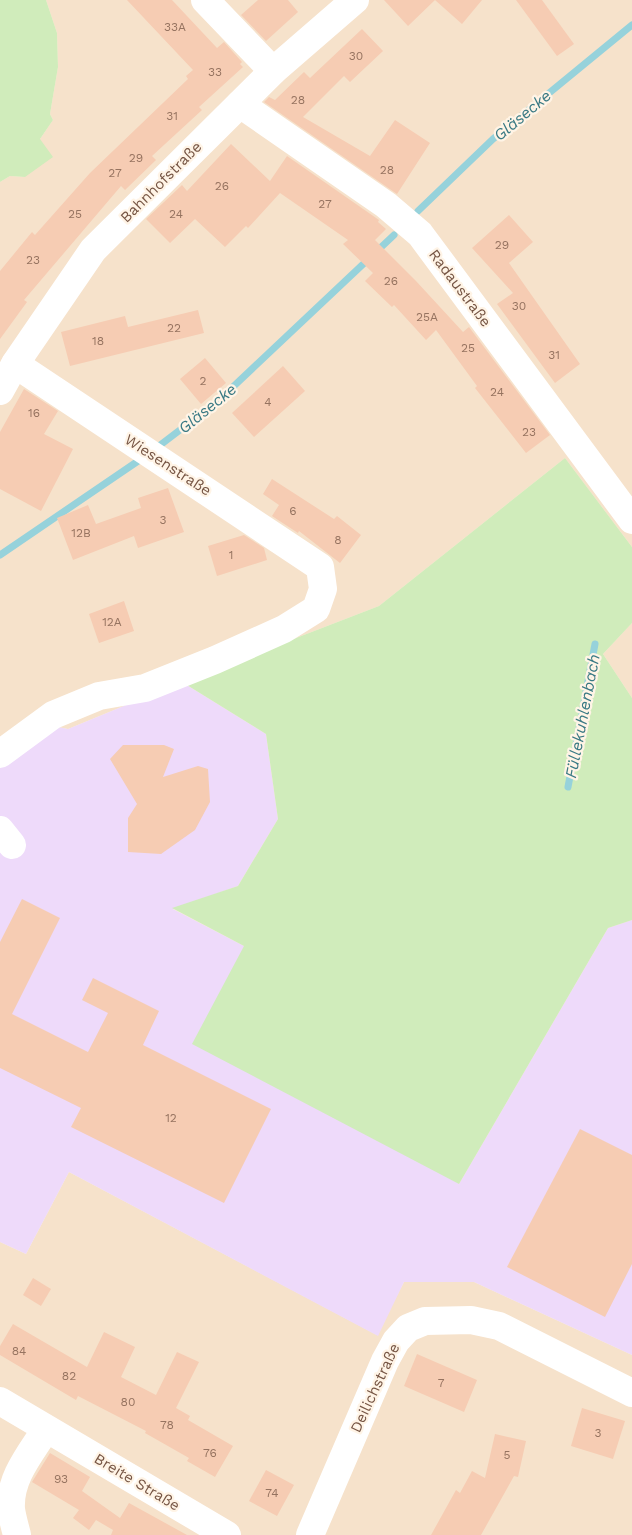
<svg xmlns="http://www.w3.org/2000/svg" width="632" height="1535" font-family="'Work Sans',sans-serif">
	<rect width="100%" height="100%" fill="#fef1dd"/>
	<g fill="#f6e2cb">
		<path d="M46,0H632V547L565,458L379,606L182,682L68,729L53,726L0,761V182L10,176L25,177L40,139L53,120L50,114L58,67L57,33Z"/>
		<path d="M632,623V698L603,654Z"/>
		<path d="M69,1172L377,1335L404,1282H474L632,1355V1535H0V1242L26,1254Z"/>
	</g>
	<path fill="#eedafa" d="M182,682L266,734L278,819L238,886L173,909L244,946L459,1184L608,928L632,920V1355L474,1282H404L378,1336L69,1172L26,1254L0,1242V761L53,726L68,729Z"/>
	<g fill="#d0ecbb">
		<path d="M0,0H46L57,33L58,67L50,114L53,120L40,139L53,157L25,177L10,176L0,182Z"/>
		<path d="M565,458L632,547V623L603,654L632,698V920L608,928L459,1184L192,1044L244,946L172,908L238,886L278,819L266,734L182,682L379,606Z"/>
	</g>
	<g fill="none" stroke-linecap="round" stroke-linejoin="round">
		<g stroke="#96d2db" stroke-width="7">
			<path d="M418,211L493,139L632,25"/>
			<path d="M155,449L218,401L394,235"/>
			<path d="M0,555L144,457"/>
			<path d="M568,787L595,644"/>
		</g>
	</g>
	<g fill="#f6ccb3">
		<path d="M127,0H172L217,48L224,42L242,62L240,64L243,67L199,107L202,110L152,156L156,160L125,190L121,186L24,300L27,302L0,339V271L32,232L35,235L90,173L188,79L186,76L193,70Z"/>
		<path d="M258,0H288L298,12L266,41L241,15Z"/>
		<path d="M384,0H482L462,24L435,0L408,26Z"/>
		<path d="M516,0H542L574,44L557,56Z"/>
		<path d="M362,29L383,51L350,82L344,76L303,117L370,156L395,120L430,143L397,194L264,102L269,97L275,100L304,72L310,78Z"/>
		<path d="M231,144L270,181L287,156L379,220L378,222L386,229L375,240L416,281L463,332L469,327L550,435L526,453L475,388L477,386L436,330L426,340L394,305L392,307L365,281L373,273L343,244L348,240L280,193L248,228L246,226L225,247L195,219L170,243L146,219L182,185L187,191Z"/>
		<path d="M509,215L533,242L509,263L580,364L555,383L497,304L513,293L472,248Z"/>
		<path d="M198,310L204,333L70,366L61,332L125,316L128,327Z"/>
		<path d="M205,358L226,383L201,404L180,379Z"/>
		<path d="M283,366L305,391L254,437L232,413Z"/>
		<path d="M24,389L58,411L44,434L73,449L41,511L0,489V432Z"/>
		<path d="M272,479L334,519L337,516L361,535L340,563L299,531L298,533L272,516L279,505L263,494Z"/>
		<path d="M168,488L184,532L138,548L134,536L73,560L57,518L88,505L96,524L141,508L138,498Z"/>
		<path d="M244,535L264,548L267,560L217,576L208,546Z"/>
		<path d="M124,601L134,631L99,643L89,614Z"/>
		<path d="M123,745H164L174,749L163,777L198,766L208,769L210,802L195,830L161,854L128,852V818L137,804L110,759Z"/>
		<path d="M22,899L60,918L12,1014L88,1052L108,1013L82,1000L93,978L159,1011L143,1045L271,1109L224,1203L71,1127L81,1108L0,1068V942Z"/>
		<path d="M580,1129L632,1155V1264L605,1317L507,1267Z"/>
		<path d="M33,1278L51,1289L41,1306L23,1295Z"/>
		<path d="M13,1324L87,1367L104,1332L135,1347L121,1377L156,1395L177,1352L199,1362L176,1408L190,1416L188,1420L233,1446L215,1477L187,1461L189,1458L145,1433L146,1431L78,1396L76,1400L0,1355V1346Z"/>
		<path d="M417,1354L477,1380L464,1412L404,1386Z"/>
		<path d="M582,1408L625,1421L613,1459L571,1446Z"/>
		<path d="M495,1434L526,1441L518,1477L514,1476L481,1535H431L456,1490L460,1493L472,1471L485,1478Z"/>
		<path d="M50,1453L90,1477L82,1491L120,1518L129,1503L187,1535H111L113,1530L96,1520L89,1530L73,1518L79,1510L32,1482Z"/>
		<path d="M266,1470L294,1485L277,1516L249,1501Z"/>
	</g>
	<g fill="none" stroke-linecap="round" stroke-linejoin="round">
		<g stroke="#fff" stroke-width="28">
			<path d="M205,0L273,71"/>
			<path d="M240,104L386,205L420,234L632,520"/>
			<path d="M0,391L15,364L93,250L273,71L355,0"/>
			<path d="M0,754L53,715L99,696L145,688L215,660L284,629L316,609L323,589L320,567L15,364"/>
			<path d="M0,830L12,845"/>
			<path d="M0,1401L227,1535"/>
			<path d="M17,1535C15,1527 12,1517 11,1509C9,1478 31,1453 46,1429"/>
			<path d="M310,1535L385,1361L396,1341L408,1328L425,1321L471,1320L499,1326L632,1393"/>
		</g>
	</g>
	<g text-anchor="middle" stroke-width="4.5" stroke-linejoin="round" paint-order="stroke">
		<g font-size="12" fill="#967360">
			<text x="175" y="31">33A</text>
			<text x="356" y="60">30</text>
			<text x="215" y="76">33</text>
			<text x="298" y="104">28</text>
			<text x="172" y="120">31</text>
			<text x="136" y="162">29</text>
			<text x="387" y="174">28</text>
			<text x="115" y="177">27</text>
			<text x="222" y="190">26</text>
			<text x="325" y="208">27</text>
			<text x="75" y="218">25</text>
			<text x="176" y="218">24</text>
			<text x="502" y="249">29</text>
			<text x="33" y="264">23</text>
			<text x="391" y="285">26</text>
			<text x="519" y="310">30</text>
			<text x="427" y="321">25A</text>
			<text x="174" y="332">22</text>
			<text x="98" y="345">18</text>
			<text x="468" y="352">25</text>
			<text x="554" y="359">31</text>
			<text x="203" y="385">2</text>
			<text x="497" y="396">24</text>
			<text x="268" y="406">4</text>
			<text x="34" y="417">16</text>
			<text x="529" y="436">23</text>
			<text x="293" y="515">6</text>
			<text x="163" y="524">3</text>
			<text x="81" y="537">12B</text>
			<text x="338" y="544">8</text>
			<text x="231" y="559">1</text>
			<text x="112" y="626">12A</text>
			<text x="171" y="1122">12</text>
			<text x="19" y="1355">84</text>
			<text x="69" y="1380">82</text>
			<text x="441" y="1387">7</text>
			<text x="128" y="1406">80</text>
			<text x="167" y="1429">78</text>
			<text x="598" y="1437">3</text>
			<text x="210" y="1457">76</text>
			<text x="507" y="1459">5</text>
			<text x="61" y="1483">93</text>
			<text x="272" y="1497">74</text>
		</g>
		<g font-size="15" fill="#765544" stroke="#fff4e6">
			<text transform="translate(161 182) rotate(-45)" y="5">Bahnhofstraße</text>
			<text transform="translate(460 288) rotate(53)" y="5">Radaustraße</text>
			<text transform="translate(168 465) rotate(33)" y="5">Wiesenstraße</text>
			<text transform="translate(375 1388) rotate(-65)" y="5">Deilichstraße</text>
			<text transform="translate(137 1482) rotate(31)" y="5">Breite Straße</text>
		</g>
		<g font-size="16" font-style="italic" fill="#397984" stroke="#fff4e6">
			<text transform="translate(522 115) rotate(-40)" y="6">Gläsecke</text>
			<text transform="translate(207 408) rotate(-39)" y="6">Gläsecke</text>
			<text transform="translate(582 716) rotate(-79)" y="6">Füllekuhlenbach</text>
		</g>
	</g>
</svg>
